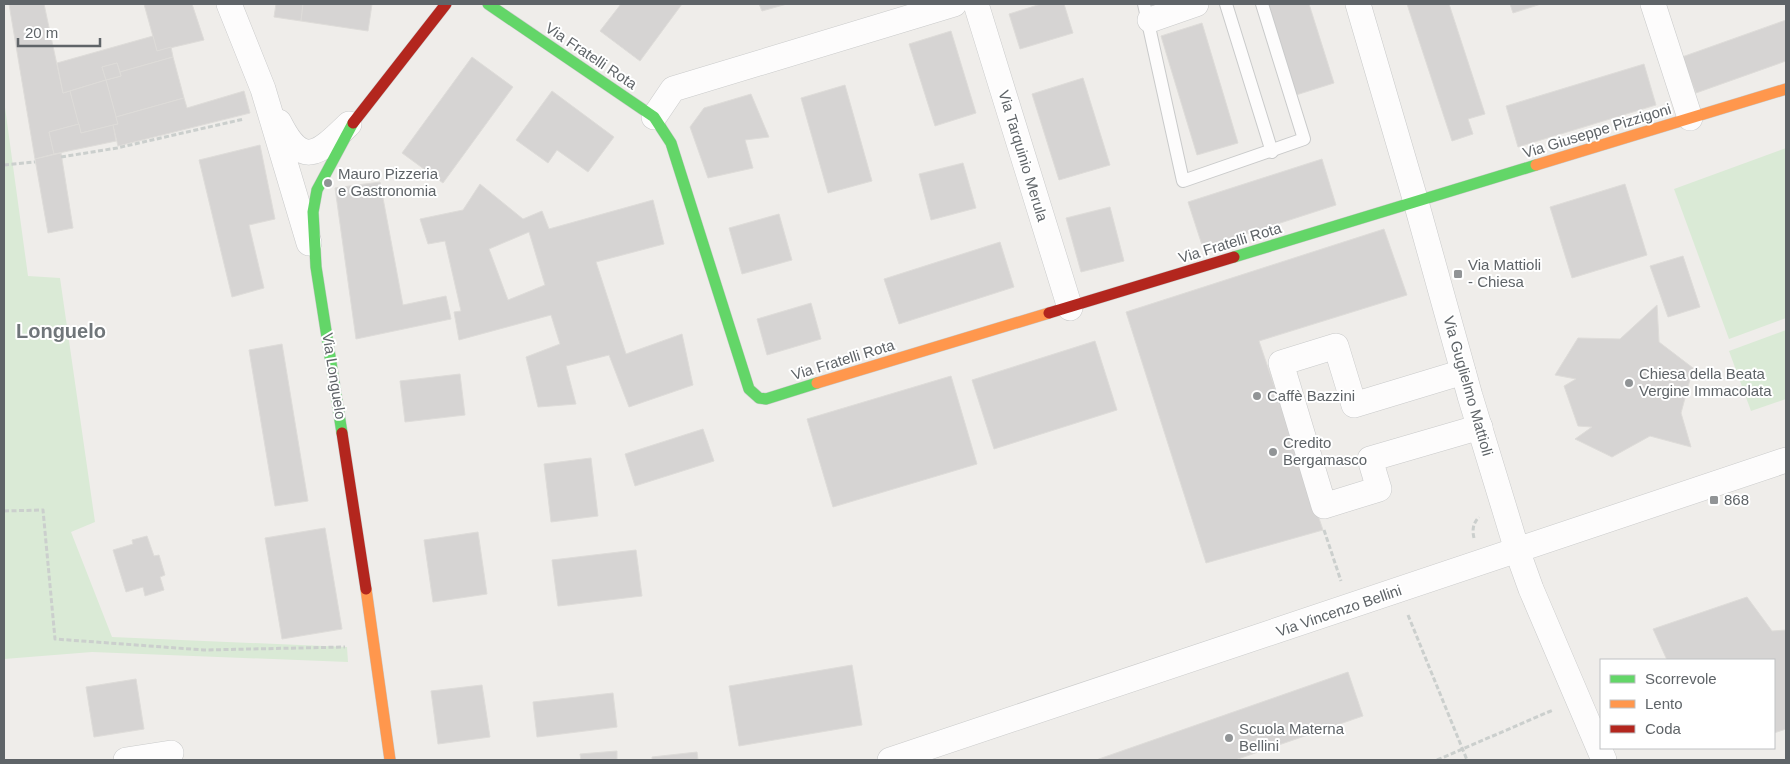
<svg xmlns="http://www.w3.org/2000/svg" width="1790" height="764" font-family="Arial,sans-serif">
	<rect width="100%" height="100%" fill="#efedea"/>
	<g fill="#daead6">
		<path d="M4,100L28,276L60,278L95,522L71,532L112,637L347,647L348,662L92,652L4,659Z"/>
		<path d="M1786,148V318L1729,339L1674,189Z"/>
		<path d="M1786,330V399L1751,411L1729,351Z"/>
	</g>
	<g fill="#d6d4d3" stroke="#dedcd9" fill-rule="evenodd">
		<path d="M9,4H44L63,93L70,91L79,124L49,132L54,154L35,159Z"/>
		<path d="M144,4H192L204,40L157,51Z"/>
		<path d="M276,4H303L301,21L274,17Z"/>
		<path d="M303,4H372L368,31L301,21Z"/>
		<path d="M621,4H682L640,61L600,31Z"/>
		<path d="M759,4H787L762,11Z"/>
		<path d="M1041,4H1064L1073,33L1020,49L1009,14Z"/>
		<path d="M1268,4H1309L1334,83L1296,95Z"/>
		<path d="M1407,4H1449L1485,114L1468,119L1473,134L1452,141Z"/>
		<path d="M1510,4H1541L1513,13Z"/>
		<path d="M1786,20V61L1696,93L1682,57Z"/>
		<path d="M1202,23L1238,143L1197,155L1161,36Z"/>
		<path d="M951,31L976,113L935,126L909,44Z"/>
		<path d="M153,36L157,51L171,47L173,57L120,72L117,63L102,67L106,80L63,93L57,63Z"/>
		<path d="M173,57L184,98L116,117L106,80L121,76L120,72Z"/>
		<path d="M472,57L513,87L443,183L402,153Z"/>
		<path d="M117,63L121,76L106,80L102,67Z"/>
		<path d="M1644,64L1656,105L1518,147L1506,106Z"/>
		<path d="M1083,78L1110,165L1059,180L1032,94Z"/>
		<path d="M106,80L118,124L81,133L70,91Z"/>
		<path d="M845,85L872,181L828,193L801,98Z"/>
		<path d="M244,91L250,113L118,146L113,125L118,124L116,117L184,98L187,108Z"/>
		<path d="M552,91L614,137L588,172L557,150L548,163L516,140Z"/>
		<path d="M751,94L769,137L745,140L753,168L708,178L690,127L704,108Z"/>
		<path d="M79,124L81,133L113,125L116,141L54,154L49,132Z"/>
		<path d="M260,145L275,219L249,225L264,288L232,297L199,160Z"/>
		<path d="M61,153L73,228L48,233L35,159Z"/>
		<path d="M1322,159L1336,205L1203,248L1188,202Z"/>
		<path d="M963,163L976,208L931,220L919,174Z"/>
		<path d="M380,182L403,305L446,296L451,319L356,339L335,188Z"/>
		<path d="M480,184L523,219L542,211L549,229L653,200L664,244L596,262L626,354L682,334L693,385L629,407L609,355L566,366L576,404L538,407L526,357L560,344L551,315L459,340L454,312L461,311L445,241L428,244L420,219L463,210ZM529,232L545,285L508,300L489,249Z"/>
		<path d="M1625,184L1647,255L1572,278L1550,207Z"/>
		<path d="M1110,207L1124,261L1081,272L1066,218Z"/>
		<path d="M779,214L792,260L742,274L729,228Z"/>
		<path d="M1384,229L1407,295L1259,341L1323,530L1206,563L1126,312Z"/>
		<path d="M1000,242L1014,287L899,324L884,279Z"/>
		<path d="M1683,256L1700,307L1668,317L1650,266Z"/>
		<path d="M811,303L821,339L767,355L757,319Z"/>
		<path d="M1657,305L1659,342L1693,368L1681,413L1691,447L1650,436L1612,457L1575,439L1592,427L1578,426L1564,386L1576,379L1555,375L1578,338L1620,339Z"/>
		<path d="M1095,341L1117,410L994,449L972,380Z"/>
		<path d="M282,344L308,501L275,506L249,350Z"/>
		<path d="M460,374L465,415L405,422L400,381Z"/>
		<path d="M951,376L977,464L833,507L807,419Z"/>
		<path d="M703,429L714,461L635,486L625,454Z"/>
		<path d="M591,458L598,516L551,522L544,464Z"/>
		<path d="M325,528L342,629L282,639L265,538Z"/>
		<path d="M478,532L487,594L433,602L424,540Z"/>
		<path d="M147,536L154,556L159,555L165,575L160,577L164,590L145,596L143,587L126,592L113,550L133,544L132,540Z"/>
		<path d="M636,550L642,596L558,606L552,560Z"/>
		<path d="M1747,597L1772,631L1786,630V729L1774,733V660H1667L1653,629Z"/>
		<path d="M852,665L862,725L739,746L729,686Z"/>
		<path d="M1348,672L1363,716L1235,760H1096Z"/>
		<path d="M136,679L144,729L94,737L86,687Z"/>
		<path d="M482,685L490,737L438,744L431,691Z"/>
		<path d="M613,693L617,727L537,737L533,702Z"/>
		<path d="M617,751V760H581L580,754Z"/>
		<path d="M697,752L698,760H652V757Z"/>
	</g>
	<g fill="none" stroke-linecap="round" stroke-linejoin="round">
		<defs>
			<g id="lane">
				<path d="M1144,4L1183,181L1304,139L1262,4"/>
				<path d="M1226,4L1272,152"/>
			</g>
			<g id="street">
				<path d="M229,4L263,89L309,243"/>
				<path d="M976,4L1070,308"/>
				<path d="M1358,4L1416,202L1470,396L1517,550L1531,589L1604,760"/>
				<path d="M1653,4L1690,118"/>
				<path d="M1150,20L1196,4"/>
				<path d="M654,117L673,89L954,4"/>
				<path d="M279,122C303,170 319,153 349,124"/>
				<path d="M1463,372L1354,405L1336,346L1281,363L1324,506L1379,489L1370,459L1480,427"/>
				<path d="M126,760L171,753"/>
				<path d="M890,760L1786,460"/>
			</g>
			<g id="fast">
				<path d="M488,4L654,117L671,143L749,389L759,398L766,399L817,383"/>
				<path d="M1234,257L1536,165"/>
				<path d="M342,433L316,267L313,212L317,190L353,123"/>
			</g>
			<g id="slow">
				<path d="M1536,165L1786,89"/>
				<path d="M817,383L1049,313"/>
				<path d="M366,589L390,760"/>
			</g>
			<g id="jam">
				<path d="M353,123L446,4"/>
				<path d="M1049,313L1234,257"/>
				<path d="M342,433L366,589"/>
			</g>
		</defs>
		<use href="#lane" stroke="#c9caca" stroke-width="14"/>
		<use href="#street" stroke="#c9caca" stroke-width="26"/>
		<use href="#fast" stroke="#c9cac9" stroke-width="12"/>
		<use href="#slow" stroke="#c9cac9" stroke-width="12"/>
		<use href="#jam" stroke="#c9cac9" stroke-width="12"/>
		<g stroke="#cbcfcd" stroke-width="3" stroke-dasharray="5 2.5" stroke-linecap="butt">
			<path d="M61,157L117,148L244,119"/>
			<path d="M4,165L35,162"/>
			<path d="M4,511L43,510L55,639L204,650L345,647"/>
			<path d="M1324,530L1341,581"/>
			<path d="M1474,538C1472,530 1473,523 1479,517"/>
			<path d="M1408,615L1467,760"/>
			<path d="M1437,760L1553,710"/>
		</g>
		<use href="#lane" stroke="#fdfcfc" stroke-width="12"/>
		<use href="#street" stroke="#fdfcfc" stroke-width="25"/>
		<use href="#fast" stroke="#63d668" stroke-width="11"/>
		<use href="#slow" stroke="#ff974d" stroke-width="11"/>
		<use href="#jam" stroke="#b3261e" stroke-width="11"/>
	</g>
	<g fill="#919496" stroke="#fff" stroke-width="2">
		<circle cx="328" cy="183" r="5"/>
		<rect x="1453" y="269" width="10" height="10" rx="2.5"/>
		<circle cx="1629" cy="383" r="5"/>
		<circle cx="1257" cy="396" r="5"/>
		<circle cx="1273" cy="452" r="5"/>
		<rect x="1709" y="495" width="10" height="10" rx="2.5"/>
		<circle cx="1229" cy="738" r="5"/>
	</g>
	<g text-anchor="middle" stroke-width="4" stroke-linejoin="round" paint-order="stroke">
		<g font-size="15" fill="#5f6468" stroke="#fff">
			<text transform="translate(591 56) rotate(34)" y="5">Via Fratelli Rota</text>
			<text transform="translate(1597 131) rotate(-17)" y="5">Via Giuseppe Pizzigoni</text>
			<text transform="translate(1023 156) rotate(73)" y="5">Via Tarquinio Merula</text>
			<text transform="translate(1230 243) rotate(-17)" y="5">Via Fratelli Rota</text>
			<text transform="translate(843 360) rotate(-17)" y="5">Via Fratelli Rota</text>
			<text transform="translate(334 376) rotate(81)" y="5">Via Longuelo</text>
			<text transform="translate(1468 386) rotate(74)" y="5">Via Guglielmo Mattioli</text>
			<text transform="translate(1339 611) rotate(-19)" y="5">Via Vincenzo Bellini</text>
		</g>
		<g font-size="15" fill="#5f6468" stroke="#fff" text-anchor="start">
			<text x="338" y="179">Mauro Pizzeria<tspan x="338" dy="17">e Gastronomia</tspan></text>
			<text x="1468" y="270">Via Mattioli<tspan x="1468" dy="17">- Chiesa</tspan></text>
			<text x="1639" y="379">Chiesa della Beata<tspan x="1639" dy="17">Vergine Immacolata</tspan></text>
			<text x="1267" y="401">Caffè Bazzini</text>
			<text x="1283" y="448">Credito<tspan x="1283" dy="17">Bergamasco</tspan></text>
			<text x="1724" y="505">868</text>
			<text x="1239" y="734">Scuola Materna<tspan x="1239" dy="17">Bellini</tspan></text>
		</g>
		<g font-size="20" font-weight="bold" fill="#70767a" stroke="#fff">
			<text x="61" y="338">Longuelo</text>
		</g>
	</g>
	<rect width="1790" height="764" fill="none" stroke="#5f6468" stroke-width="10"/>
	<rect x="1600" y="659" width="175" height="90" fill="#ffffff" stroke="#bfc1c3"/>
	<rect x="1610" y="675" width="25" height="8" fill="#63d668" stroke="#bfc1c3"/>
	<text x="1645" y="684" font-size="15" fill="#5f6468">Scorrevole</text>
	<rect x="1610" y="700" width="25" height="8" fill="#ff974d" stroke="#bfc1c3"/>
	<text x="1645" y="709" font-size="15" fill="#5f6468">Lento</text>
	<rect x="1610" y="725" width="25" height="8" fill="#b3261e" stroke="#bfc1c3"/>
	<text x="1645" y="734" font-size="15" fill="#5f6468">Coda</text>
	<path d="M18 38v8h82v-8" fill="none" stroke="#5f6468" stroke-width="2.5"/>
	<text x="25" y="38" font-size="15" fill="#5f6468" stroke="#ffffff" stroke-width="4" paint-order="stroke">20 m</text>
</svg>
